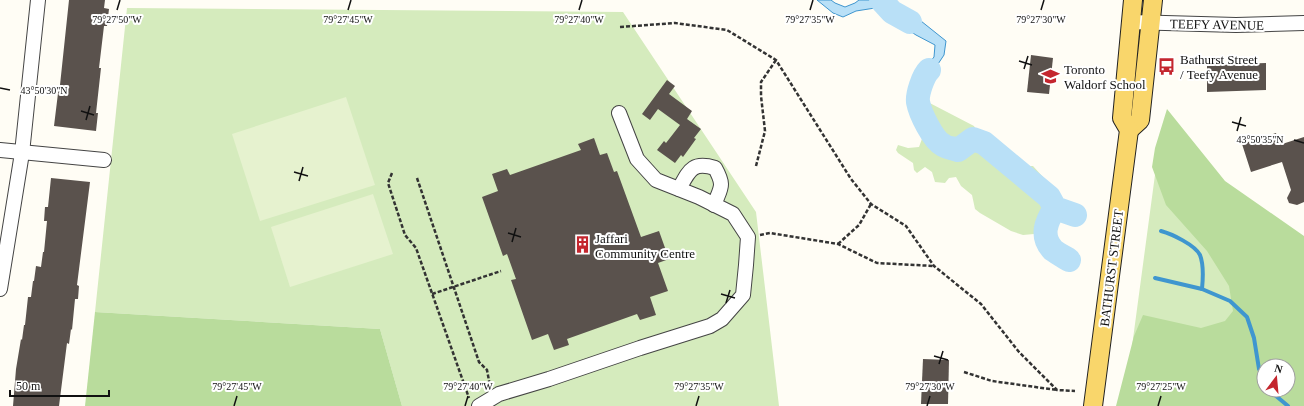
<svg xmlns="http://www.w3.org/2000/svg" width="1304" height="406" font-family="'Times New Roman',serif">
	<rect width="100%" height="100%" fill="#fffdf5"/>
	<g fill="#d5ebbd" fill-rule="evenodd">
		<path d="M127,8L623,12L756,212L779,406H402L380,329L95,312Z"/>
		<path d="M922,99L974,126L981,139L986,141L991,148L1012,158L1024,166H1033L1052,187L1058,203L1068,213L1058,216L1052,222L1053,239L1057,248L1055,251L1051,252C1043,247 1041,239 1034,234L1023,235L1011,231L980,213L975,209L972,195L961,186L956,177L949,178L945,183L935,182L932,172L925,167L917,173L914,170L913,163L898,153L896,150L898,145L908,148L919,147L923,136L928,132L913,100Z"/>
		<path d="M1159,145L1279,258L1304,406H1124ZM1264,366H1288V390H1264Z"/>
	</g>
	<g fill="#b9dc9c" fill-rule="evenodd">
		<path d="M1167,109L1225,181L1304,236V406H1116L1134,336L1143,315L1201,328L1225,321L1233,311L1229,286L1207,251L1166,205L1152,167L1155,148ZM1264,366H1288V390H1264Z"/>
		<path d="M95,312L380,329L402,406H85Z"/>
	</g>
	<g fill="#e6f2cf">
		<path d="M346,97L375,185L260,221L232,134Z"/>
		<path d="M373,194L393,254L290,287L271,227Z"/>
	</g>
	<path fill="#b9e0f7" stroke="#3f96cf" d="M817,0H831L835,3L845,7L855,3L859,0H877L886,4L893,2L897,11L907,17H916L946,41L944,55L936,67L931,70L922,99L913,100L914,87L924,69L934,57L935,45L916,35L875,8L856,11L843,17L833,13Z"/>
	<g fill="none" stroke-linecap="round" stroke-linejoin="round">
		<g stroke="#3f96cf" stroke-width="4">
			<path d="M1161,231C1172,234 1195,245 1200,255C1204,265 1203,279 1202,289"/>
			<path d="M1155,278L1202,289L1230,301L1247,317L1254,338L1259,369L1264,376"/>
			<path d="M1269,390L1288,406"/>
		</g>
		<g stroke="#b9e0f7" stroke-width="24">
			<path d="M881,0L892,12L910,22"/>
			<path d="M929,70C923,76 917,94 918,102C920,113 933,140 943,145C947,148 953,148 958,150L973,139L984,143L1049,197L1055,208L1075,215"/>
			<path d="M1055,208C1046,222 1040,236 1053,250C1057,253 1064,257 1069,260"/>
		</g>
	</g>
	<g fill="#5a524d">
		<path d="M69,0H105L104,8L109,9L107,26H104L99,68H101L96,113H98L96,131L54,126L59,85H60Z"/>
		<path d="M1031,55L1053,58L1049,94L1027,92Z"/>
		<path d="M1266,63V90L1207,92V65Z"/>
		<path d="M667,80L675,86L669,94L692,111L687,119L701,129L694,138L696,139L683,157L681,155L675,163L657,150L664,141L666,143L680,125L658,109L650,120L642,114Z"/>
		<path d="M1276,133L1279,145L1304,137V202L1297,205L1289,203L1287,198L1291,190L1282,162L1251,172L1242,144Z"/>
		<path d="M594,138L600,155L607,153L614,172L617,171L641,237L659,231L669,259L658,263L668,291L650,297L656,315L640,320L637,314L567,339L569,345L554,350L548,334L532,340L511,280L516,279L507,254L503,256L482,197L498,191L492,174L507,169L510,175L581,150L578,144Z"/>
		<path d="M51,178L90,182L77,285L79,286L78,299H75L72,330L71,329L69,344L67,343L59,406H13L16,369L21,339L22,340L24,325H25L28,297H31L33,281H34L36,266L41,267L43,252H44L47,221H44L45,207H48Z"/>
		<path d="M923,359L949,360L948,404H921Z"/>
	</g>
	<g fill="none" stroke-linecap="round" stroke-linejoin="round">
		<defs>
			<g id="minor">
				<path d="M1130,22L1236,25L1304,23"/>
				<path d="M0,150L104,160"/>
				<path d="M679,189C689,171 692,161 715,168C725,186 721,187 714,205"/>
				<path d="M0,289L22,153L38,0"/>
				<path d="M479,406L499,394L549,379L640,348L710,326L722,319L743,295L746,265L748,237L733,214L699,197L656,180L637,159L619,113"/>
			</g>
			<g id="major">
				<path d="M1129,130L1140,120L1153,0"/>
				<path d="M1093,406L1129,130L1122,118L1133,0"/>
			</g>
		</defs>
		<use href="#minor" stroke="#444" stroke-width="16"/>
		<use href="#major" stroke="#222" stroke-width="20"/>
		<g stroke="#333" stroke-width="2.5" stroke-dasharray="4 2" stroke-linecap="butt">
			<path d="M620,27L675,23L727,30L776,60L851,179L871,204L906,226L934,266L981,304L1019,352L1057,390L1075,391"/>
			<path d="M756,166L765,131L761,96V82L776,60"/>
			<path d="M392,173L388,183L405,235L416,248L469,398"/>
			<path d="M417,178L479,362L487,370L490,386"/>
			<path d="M760,235L770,233L838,244L877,263L934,266"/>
			<path d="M838,244L859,225L871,204"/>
			<path d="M432,294L501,271"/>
			<path d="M964,372L992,381L1057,390"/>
		</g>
		<use href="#minor" stroke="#fff" stroke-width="14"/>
		<use href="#major" stroke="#f9d66b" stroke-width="18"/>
	</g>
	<path fill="none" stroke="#111" stroke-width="1.5" d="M117,10L120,0M348,10L351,0M579,10L582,0M810,10L813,0M1041,10L1044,0M1019,61L1032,65M1024,69L1028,56M0,88L10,90M81,111L94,115M86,120L90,106M1232,122L1246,126M1237,131L1241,117M1294,140L1304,143M294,172L308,176M299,181L303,167M508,233L521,237M512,242L516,228M721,294L735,298M726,303L730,290M934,356L948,360M939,364L943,351M234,406L237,396M465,406L468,396M696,406L699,396M927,406L930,396M1158,406L1161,396"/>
	<defs>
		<symbol id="bus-bare" viewBox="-9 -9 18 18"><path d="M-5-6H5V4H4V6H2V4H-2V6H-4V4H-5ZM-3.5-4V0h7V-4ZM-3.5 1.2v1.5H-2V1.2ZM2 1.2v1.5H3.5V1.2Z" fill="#c4262e" stroke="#fff" stroke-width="2.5" paint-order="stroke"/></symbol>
		<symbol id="school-bare" viewBox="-9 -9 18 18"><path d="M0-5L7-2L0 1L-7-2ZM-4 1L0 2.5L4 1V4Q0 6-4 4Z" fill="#c4262e" stroke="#fff" stroke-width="2.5" paint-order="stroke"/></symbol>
		<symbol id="building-bare" viewBox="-9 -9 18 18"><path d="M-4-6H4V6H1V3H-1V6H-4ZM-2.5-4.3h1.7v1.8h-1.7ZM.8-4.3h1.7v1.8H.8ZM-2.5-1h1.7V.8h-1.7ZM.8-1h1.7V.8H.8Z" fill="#c4262e" stroke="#fff" stroke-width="2.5" paint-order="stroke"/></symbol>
	</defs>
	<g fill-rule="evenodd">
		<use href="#bus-bare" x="1154" y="54" width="25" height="25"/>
		<use href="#school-bare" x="1038" y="64" width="25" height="25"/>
		<use href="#building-bare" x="570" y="232" width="25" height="25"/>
	</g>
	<g text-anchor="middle" stroke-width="4" stroke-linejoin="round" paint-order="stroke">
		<g font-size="13" fill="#111" stroke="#fff">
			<text transform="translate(1217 24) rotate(1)" y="5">TEEFY AVENUE</text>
			<text transform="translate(1111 268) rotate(-83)" y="5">BATHURST STREET</text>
		</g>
		<g font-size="13" fill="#111" stroke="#fff" text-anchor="start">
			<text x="1180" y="64">Bathurst Street<tspan x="1180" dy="15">/ Teefy Avenue</tspan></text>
			<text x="1064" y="74">Toronto<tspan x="1064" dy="15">Waldorf School</tspan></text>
			<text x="595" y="243">Jaffari<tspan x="595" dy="15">Community Centre</tspan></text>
		</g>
	</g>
	<g font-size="10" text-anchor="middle" fill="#111" stroke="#fff" stroke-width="4" stroke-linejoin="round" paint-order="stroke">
		<text x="117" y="23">79°27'50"W</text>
		<text x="348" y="23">79°27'45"W</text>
		<text x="579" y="23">79°27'40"W</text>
		<text x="810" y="23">79°27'35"W</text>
		<text x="1041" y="23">79°27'30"W</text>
		<text x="44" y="94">43°50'30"N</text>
		<text x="1260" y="143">43°50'35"N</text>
		<text x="468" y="390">79°27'40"W</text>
		<text x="1161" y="390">79°27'25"W</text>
		<text x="237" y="390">79°27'45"W</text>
		<text x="699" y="390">79°27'35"W</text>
		<text x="930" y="390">79°27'30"W</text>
	</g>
	<g transform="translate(1276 378) rotate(16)"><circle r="19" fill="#ffffff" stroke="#a0a0a0"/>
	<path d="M0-3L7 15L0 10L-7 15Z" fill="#c4262e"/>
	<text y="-6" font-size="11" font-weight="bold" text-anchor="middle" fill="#111111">N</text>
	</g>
	<path d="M10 390v6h99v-6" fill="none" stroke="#111111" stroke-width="2"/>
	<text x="16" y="390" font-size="12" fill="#111111" stroke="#ffffff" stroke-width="3" paint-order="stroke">50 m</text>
</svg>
